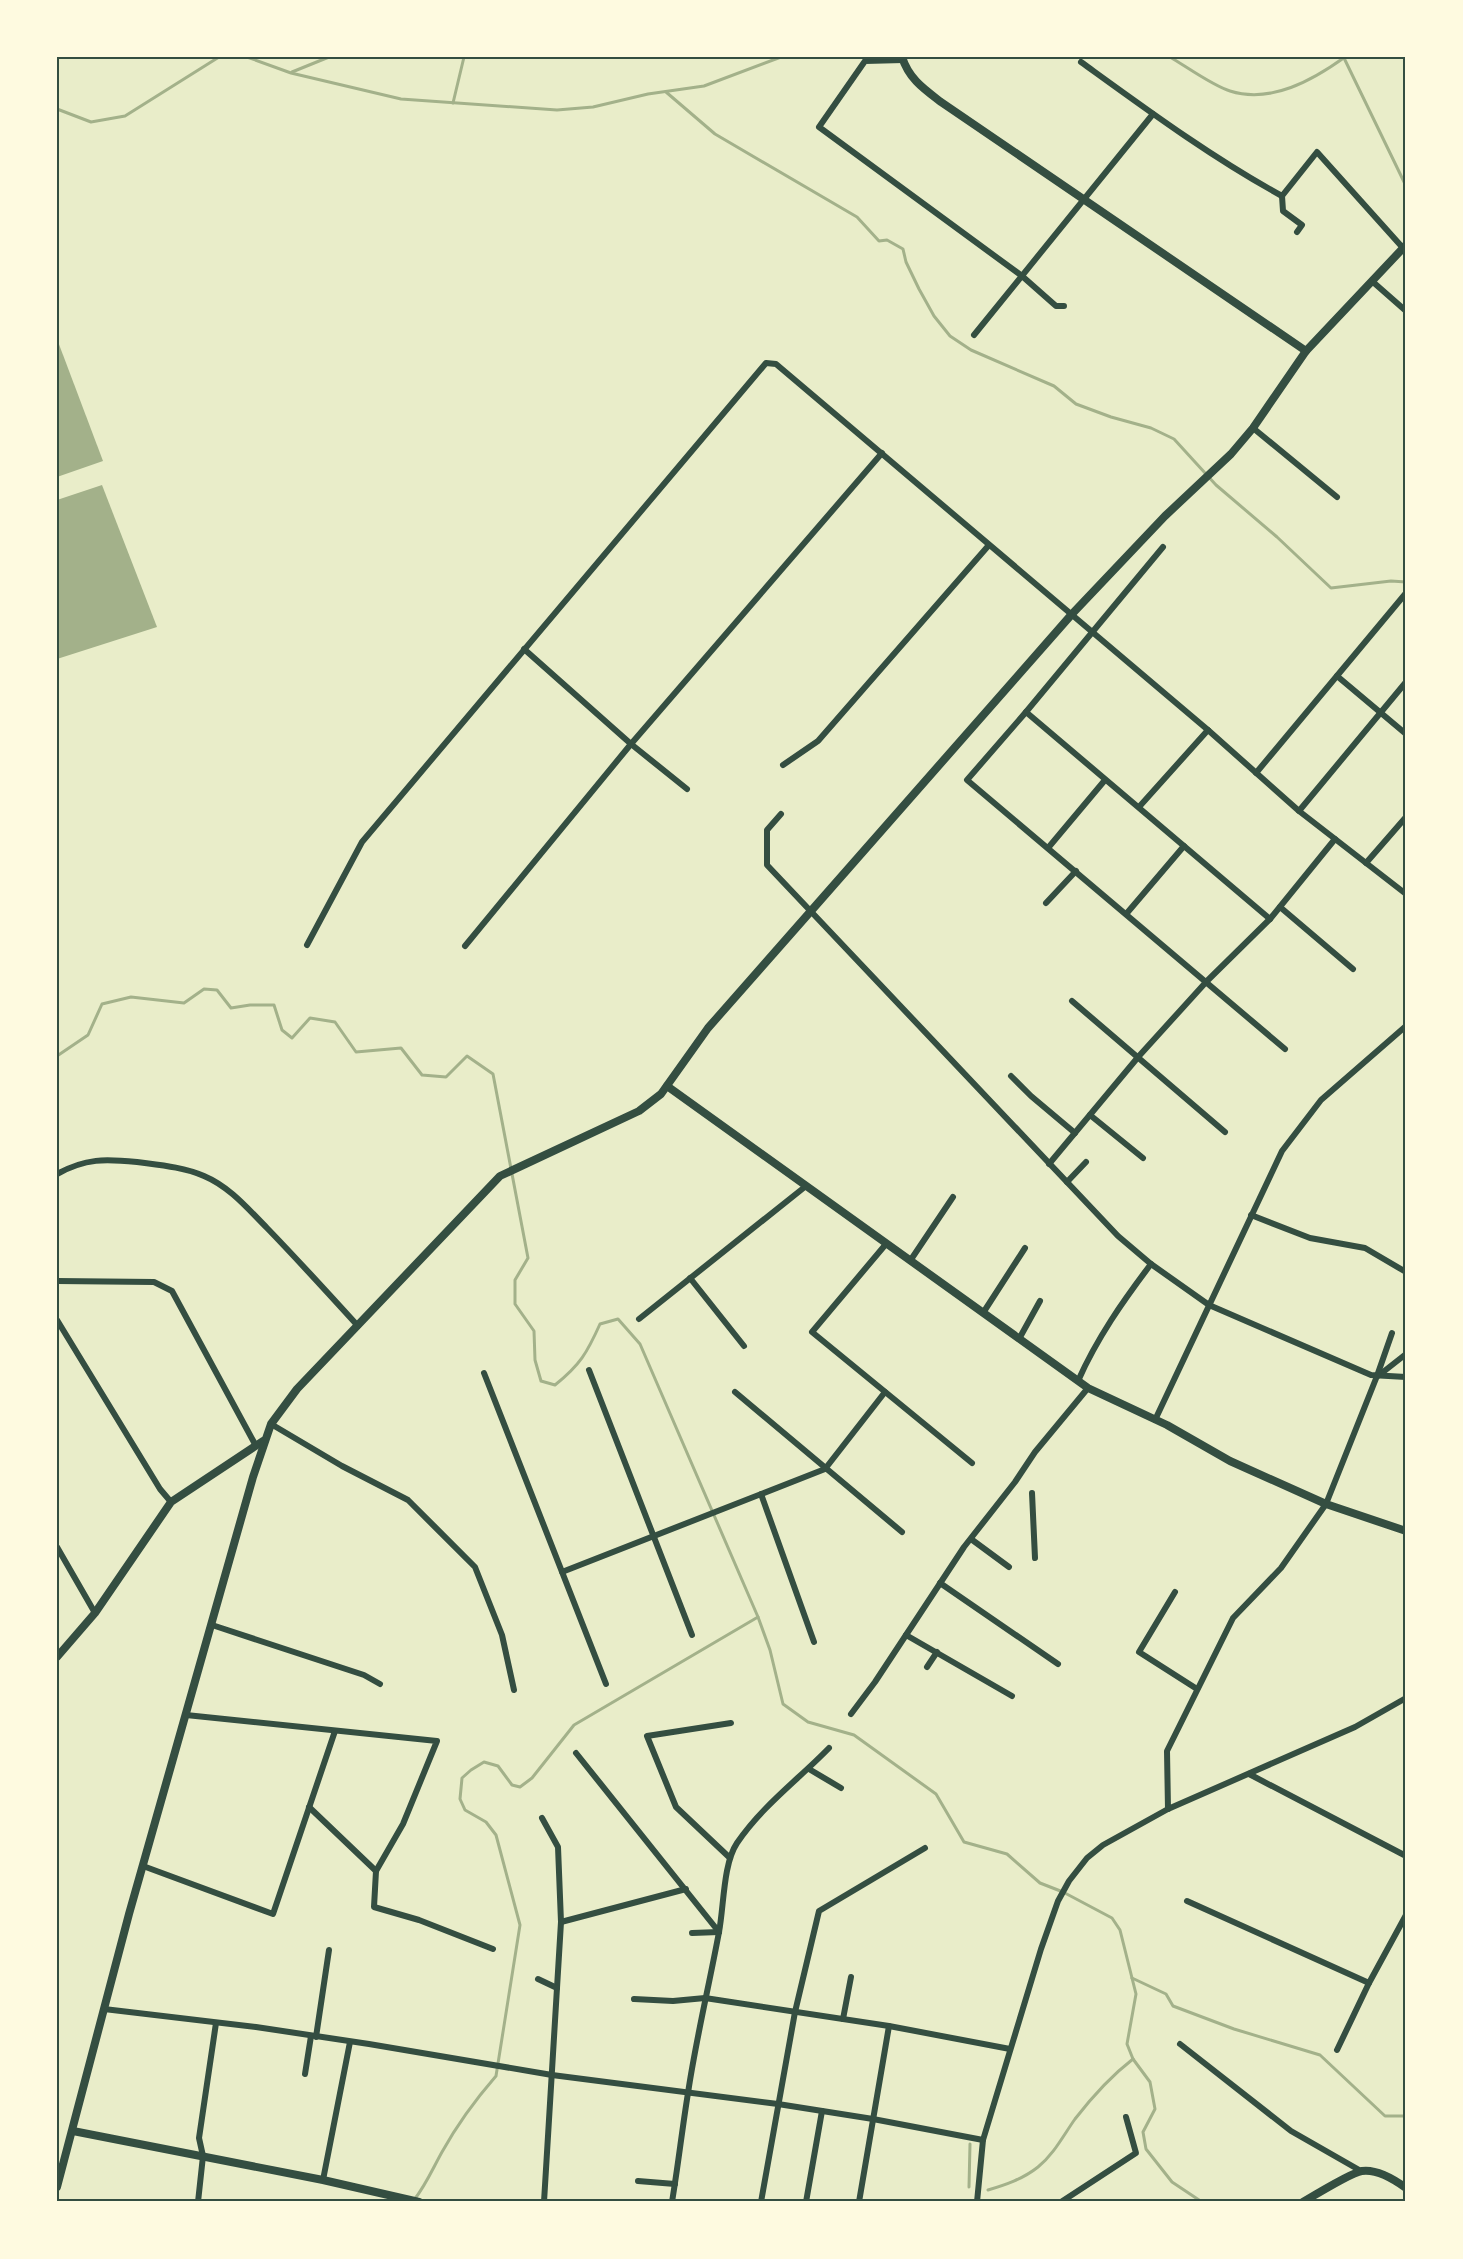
<svg xmlns="http://www.w3.org/2000/svg" width="1463" height="2259" font-family="'Roboto Condensed',sans-serif">
	<rect width="100%" height="100%" fill="#e9edc9"/>
	<g fill="#a3b18a">
		<path d="M57,339L103,461L57,477Z"/>
		<path d="M102,485L157,627L57,659V500Z"/>
	</g>
	<g fill="none" stroke-linecap="round" stroke-linejoin="round">
		<g stroke="#a3b18a" stroke-width="3">
			<path d="M247,57L291,73L401,99L557,110L593,107L648,94L704,86L781,57"/>
			<path d="M1170,57C1187,67 1213,86 1230,91C1271,104 1313,80 1345,57"/>
			<path d="M1344,58L1406,186"/>
			<path d="M292,72L329,57"/>
			<path d="M666,92L715,134L857,217L879,241L887,240L903,249L906,262L919,289L934,316L950,336L971,350L1054,386L1076,404L1111,417L1151,428L1174,439L1216,485L1277,537L1331,588L1391,581L1406,582"/>
			<path d="M453,103L464,57"/>
			<path d="M57,109L91,122L125,116L219,57"/>
			<path d="M57,1056L88,1035L102,1004L131,997L184,1003L204,989L217,990L231,1008L250,1005H274L282,1030L292,1038L310,1018L335,1022L356,1052L401,1048L422,1075L446,1077L467,1056L493,1074L528,1258L515,1280V1304L534,1331L535,1360L541,1381L555,1385C580,1365 587,1353 600,1324L618,1319L640,1344L758,1617L770,1650L783,1704L808,1722L854,1735L936,1794L964,1842L1007,1854L1040,1883L1063,1892L1112,1918L1120,1930L1136,1994L1127,2044L1133,2059L1150,2082L1155,2109L1143,2132L1146,2149L1172,2182L1202,2202"/>
			<path d="M1132,1978L1166,1994L1173,2006L1234,2029L1320,2055L1385,2116H1406"/>
			<path d="M969,2187L970,2144"/>
			<path d="M988,2190C1005,2185 1023,2179 1038,2167C1054,2154 1063,2136 1075,2119C1092,2097 1111,2076 1133,2059"/>
			<path d="M414,2200C426,2185 433,2168 442,2152C457,2125 476,2099 496,2076L520,1925L496,1835L486,1822L465,1810L460,1799L462,1778L471,1770L484,1762L498,1766L512,1785L520,1787L532,1778L574,1725L758,1617"/>
		</g>
		<g stroke="#344e41" stroke-width="6">
			<path d="M903,60L865,61L819,127L1022,276L1056,306H1064"/>
			<path d="M1081,62C1146,109 1211,157 1282,196L1317,152L1403,248"/>
			<path d="M1282,196L1283,211L1302,225L1297,232"/>
			<path d="M1373,282L1406,311"/>
			<path d="M974,335L1153,114"/>
			<path d="M1253,428L1337,497"/>
			<path d="M1163,547L1026,712L967,780L1285,1049"/>
			<path d="M524,649L631,744L687,789"/>
			<path d="M1337,676L1406,734"/>
			<path d="M1026,712L1270,919"/>
			<path d="M783,765L818,741L989,545"/>
			<path d="M1256,773L1406,593"/>
			<path d="M1139,807L1208,730"/>
			<path d="M1299,811L1406,682"/>
			<path d="M781,814L767,830V865L1118,1236L1151,1264L1209,1305L1371,1375L1406,1377"/>
			<path d="M1048,848L1105,780"/>
			<path d="M1366,863L1406,817"/>
			<path d="M1046,903L1076,871"/>
			<path d="M1280,907L1353,969"/>
			<path d="M1127,913L1184,846"/>
			<path d="M307,945L362,842L766,363L776,364L1208,730L1299,811L1406,894"/>
			<path d="M465,946L631,744L882,453"/>
			<path d="M1072,1001L1225,1132"/>
			<path d="M1011,1076L1031,1096L1075,1133"/>
			<path d="M1090,1115L1143,1158"/>
			<path d="M1049,1164L1139,1056L1207,981L1270,919L1335,839"/>
			<path d="M57,1174C86,1158 105,1159 137,1162C159,1165 183,1167 204,1176C230,1187 248,1209 267,1228C298,1260 328,1293 358,1326"/>
			<path d="M1067,1182L1086,1162"/>
			<path d="M1251,1215L1310,1238L1365,1248L1406,1272"/>
			<path d="M886,1244L812,1332L972,1463"/>
			<path d="M910,1261L953,1197"/>
			<path d="M690,1278L744,1346"/>
			<path d="M57,1281L154,1282L172,1291L256,1446"/>
			<path d="M983,1313L1025,1248"/>
			<path d="M639,1319L806,1186"/>
			<path d="M57,1320L160,1489L171,1502"/>
			<path d="M1019,1339L1040,1301"/>
			<path d="M589,1370L692,1635"/>
			<path d="M484,1373L606,1684"/>
			<path d="M1378,1376L1406,1354"/>
			<path d="M1078,1381C1097,1338 1123,1301 1151,1264"/>
			<path d="M735,1392L902,1532"/>
			<path d="M1155,1420L1282,1151L1321,1100L1406,1026"/>
			<path d="M271,1424L342,1466L408,1500L475,1567L502,1635L514,1690"/>
			<path d="M1032,1493L1035,1558"/>
			<path d="M761,1494L814,1642"/>
			<path d="M971,1539L1009,1567"/>
			<path d="M57,1547L95,1613"/>
			<path d="M562,1572L825,1469L885,1392"/>
			<path d="M940,1583L1058,1664"/>
			<path d="M1175,1592L1139,1652L1197,1689"/>
			<path d="M212,1625L364,1675L380,1684"/>
			<path d="M906,1635L1012,1696"/>
			<path d="M927,1667L937,1652"/>
			<path d="M851,1714L875,1682L964,1547L1015,1482L1035,1452L1088,1388"/>
			<path d="M186,1715L437,1741L403,1824L376,1871L374,1907L419,1920L493,1949"/>
			<path d="M576,1753L719,1932"/>
			<path d="M809,1769L841,1788"/>
			<path d="M1249,1774L1406,1856"/>
			<path d="M309,1807L376,1871"/>
			<path d="M1168,1809L1167,1751L1233,1618L1281,1568L1326,1504L1377,1376L1392,1333"/>
			<path d="M542,1818L558,1847L561,1922L544,2202"/>
			<path d="M730,1858L676,1807L647,1736L731,1723"/>
			<path d="M143,1866L273,1914L335,1731"/>
			<path d="M1187,1901L1369,1983"/>
			<path d="M561,1922L686,1889"/>
			<path d="M692,1933L719,1932"/>
			<path d="M538,1979L557,1988"/>
			<path d="M634,1999L673,2001L705,1998L889,2026L1010,2049"/>
			<path d="M104,2009L256,2027L369,2044L552,2075L778,2104L873,2119L983,2140"/>
			<path d="M843,2019L851,1977"/>
			<path d="M316,2037L329,1950"/>
			<path d="M1180,2044L1291,2131L1361,2171"/>
			<path d="M1337,2050L1369,1983L1406,1915"/>
			<path d="M305,2074L311,2036"/>
			<path d="M323,2180L350,2042"/>
			<path d="M638,2181L675,2184"/>
			<path d="M198,2202L203,2156L199,2138L216,2023"/>
			<path d="M672,2202C678,2166 682,2130 688,2093C696,2039 709,1986 719,1932C724,1906 723,1864 737,1843C762,1806 799,1779 829,1748"/>
			<path d="M761,2202L795,2012L819,1911L925,1848"/>
			<path d="M806,2202L822,2111"/>
			<path d="M859,2202L889,2026"/>
			<path d="M977,2202L983,2140L1041,1949L1058,1901L1069,1881L1087,1858L1103,1845L1168,1809L1355,1727L1406,1698"/>
			<path d="M1061,2202L1136,2153L1126,2117"/>
		</g>
		<g stroke="#344e41" stroke-width="8">
			<path d="M902,57C909,79 924,89 941,102L1306,351"/>
			<path d="M667,1086L1088,1388L1167,1425L1230,1461L1326,1504L1406,1531"/>
			<path d="M57,1657L95,1613L171,1502L263,1441"/>
			<path d="M73,2131L323,2180L419,2202"/>
			<path d="M1303,2202C1313,2196 1353,2172 1362,2171C1377,2169 1395,2180 1406,2188"/>
		</g>
		<path stroke="#344e41" stroke-width="8" d="M57,2187L129,1914L253,1477L271,1424L297,1389L500,1176L639,1111L661,1094L708,1028L818,903L1072,614L1165,516L1231,454L1253,428L1306,351L1406,245"/>
	</g>
	<rect width="1463" height="2259" fill="none" stroke="#fefae0" stroke-width="117"/>
	<rect x="58" y="58" width="1346" height="2142" fill="none" stroke="#344e41" stroke-width="2"/>
</svg>
